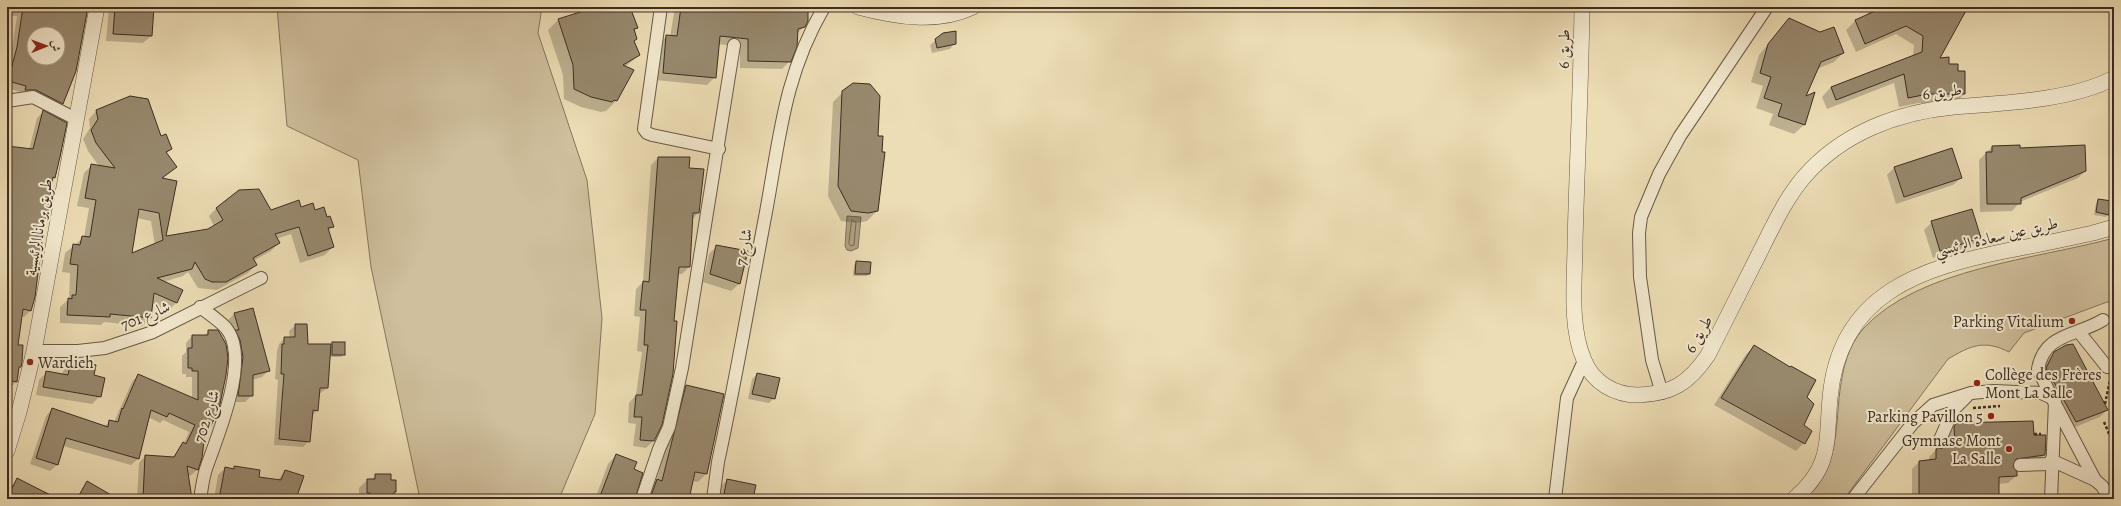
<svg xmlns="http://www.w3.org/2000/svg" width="2121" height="506" font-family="Alegreya,Amiri,serif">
	<rect width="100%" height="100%" fill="#edddb5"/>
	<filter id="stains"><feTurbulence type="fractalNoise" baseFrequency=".005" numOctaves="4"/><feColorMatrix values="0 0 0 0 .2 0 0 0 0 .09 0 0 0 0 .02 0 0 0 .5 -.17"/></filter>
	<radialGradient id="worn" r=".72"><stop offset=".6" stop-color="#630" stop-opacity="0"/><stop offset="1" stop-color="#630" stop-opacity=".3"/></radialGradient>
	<g fill="#cfbf9c" stroke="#86765f">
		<path d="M277,7H542L538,33L587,180L602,318L595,414L559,499H420L371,267L358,160L287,126Z"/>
		<path d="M2114,238V302H2107L2024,333L2009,352C1984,339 1970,346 1948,359L1844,499H1805C1839,469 1835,431 1840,390C1843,368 1848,346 1863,329C1918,268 2038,259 2114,238Z"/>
	</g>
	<path fill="#b1a183" stroke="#82735c" d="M847,216L861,217L858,248L851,251L847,250L845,246Z"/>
	<g fill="#0003" fill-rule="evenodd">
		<path d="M7,7H87L63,104L56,110L19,96L21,92L7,88V53L11,54L17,16H7ZM34,34H58V58H34Z"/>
		<path d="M109,7H153L151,36L143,43L106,41Z"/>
		<path d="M599,7H629L637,28L634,31L636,39L633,42L639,55L625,67L616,101L606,111L601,112L581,107L564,99L563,75L548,30L558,20Z"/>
		<path d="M675,7H807L804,26L797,34L790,61L782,69L740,68V47L718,44L715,77L707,85L655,80L659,44L667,36L670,37Z"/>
		<path d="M1871,7H1962L1938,59L1957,72L1964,94L1955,103H1918L1899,107L1894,83L1827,109L1822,97L1831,87L1913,56L1914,45L1896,34L1856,52L1846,30L1855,21L1867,16Z"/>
		<path d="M1789,19L1843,53L1834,62L1817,69L1804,98V125L1794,134L1769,125L1773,114L1756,108L1763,86L1751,82L1759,55Z"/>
		<path d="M936,40L955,43L950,49L932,53L930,45Z"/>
		<path d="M843,92L877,137V211L867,221L857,223L841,221L828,196L833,102Z"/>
		<path d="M97,110L160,137L171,149L166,154L176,167L162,179L165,237L208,230L214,226L209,216L217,208L270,211L301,208L314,212L327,218L333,226L328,231L333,247L325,255L300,263L291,234L276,239L279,243L271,251L253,261L256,265L248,273L217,290L198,288L188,272L183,276L163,282L182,290L176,303L168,311L152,303L150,318L142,326L104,322L101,325L60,323V307L69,299L70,273L62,272L65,253L84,237L89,208L77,206L84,173L92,165L99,166L88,151L83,139L90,128L89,119ZM137,218L151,221L155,245L131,254Z"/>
		<path d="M43,112L54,177L52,180L46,217L43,220L30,311L24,317L21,316L17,346L20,366L18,369L16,382L10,388L7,387V147L29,150L37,118Z"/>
		<path d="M7,116L8,117L7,131Z"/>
		<path d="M1992,147L2019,149L2085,171L2078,178L2020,202L2012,211L1980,212L1979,160Z"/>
		<path d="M658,158L688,169L698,213L692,220L689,267L682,274H677L673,322L653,441L646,448L633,446L636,424L628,423L629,403L636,395L642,352L637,351L640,317L634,316L636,289L643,282L651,165Z"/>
		<path d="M1895,167L1961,178L1953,185L1896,204L1887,175Z"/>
		<path d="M2098,200L2109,214L2106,217L2094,215L2096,203Z"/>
		<path d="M1932,222L1980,238L1972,245L1933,258L1924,230Z"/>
		<path d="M717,246L739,284L731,291L703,282L709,254Z"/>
		<path d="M856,262L869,274L867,276H853L854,265Z"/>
		<path d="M234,314L269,370L262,377L252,380V395L245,402H231L232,335L227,321Z"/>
		<path d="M296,325L307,345H330L332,343L344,355L341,357H329L327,388L319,394L317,410L311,417L309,441L303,447L274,445L278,380L275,379L277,351L279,344L285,338H290L289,331Z"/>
		<path d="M209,331L206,433L204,436L201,458L197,470L190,476L187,475L191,499H137L139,463L145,456L172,458L184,443L189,432L163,420L160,423L148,417L138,459L131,465L63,446L57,465L50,471L30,464L46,416L52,409L104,427L110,421L114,422L132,382L138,375L192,399V377H186V374H182V356L186,352V343L192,336H204Z"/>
		<path d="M1754,347L1805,397L1802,425L1804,443L1796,451L1714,405L1746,354Z"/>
		<path d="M2054,353L2107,410L2100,417L2068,430L2039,376L2046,361Z"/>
		<path d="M71,362L93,376L100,396L92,404L36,395L39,380L47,372L62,375L64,369Z"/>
		<path d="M757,374L774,398L769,403L748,399L752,379Z"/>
		<path d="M686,386L706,474L698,482L692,481L690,492L694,496L695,499H645L649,488L657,480L678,394Z"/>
		<path d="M1956,424L2033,436H2045L2043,456L2036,464L2012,465L2016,476L2008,483L1998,484V499H1912V469L1919,462L1929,461V457L1936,450L1941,449L1947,443L1948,431Z"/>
		<path d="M616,455L633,470L634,499H595L608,464Z"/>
		<path d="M235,467L258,478L277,481L285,471L297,495L304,499H214L218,475L225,468L232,470Z"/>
		<path d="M376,475L390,481L395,492L393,494V499H359V488L367,480H371Z"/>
		<path d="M18,480L43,492L44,491L54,496L56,494L65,499H7L10,487Z"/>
		<path d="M727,480L754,486L752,499H719L722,485Z"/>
		<path d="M87,482L116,499H76Z"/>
	</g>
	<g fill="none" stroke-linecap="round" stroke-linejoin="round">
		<path stroke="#766752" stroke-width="1" d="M852,220L856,222L854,245L851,246L849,244Z"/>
	</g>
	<g fill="#98896e" stroke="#3c2d22" fill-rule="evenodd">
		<path d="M23,7H88L76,71L63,104L36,90H25L26,86L8,81L17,47ZM34,34H58V58H31L34,47Z"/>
		<path d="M115,7H154L152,36L113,34Z"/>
		<path d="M596,7H630L638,28L634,29L637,39L634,41L640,55L623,65L634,70L617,101L614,100L612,102L591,97L574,89L573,65L558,19Z"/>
		<path d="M681,7H808V21L805,27L798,29L797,47L791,62L748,61V39L720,36L716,78L663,73L666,35L677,36Z"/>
		<path d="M1875,7H1968L1940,58L1949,57V64H1958V71H1965V94H1928L1908,98L1904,74L1836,100L1831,87L1922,52L1923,36L1906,26L1865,44L1855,20L1873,12Z"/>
		<path d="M1789,18L1820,32L1834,27L1844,53L1821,62L1806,96L1815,92L1805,125L1778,116L1782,104L1764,98L1771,77L1760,73L1768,44Z"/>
		<path d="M956,31V44L937,48L935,39L943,33Z"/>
		<path d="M853,83L870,84L880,96L878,136H883L882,152H885L878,211L868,213L851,211L838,186L842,91Z"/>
		<path d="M130,96L148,99L161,136L166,134L172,149L166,152L177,167L162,178L177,181L166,236L208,229L223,220L216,208L239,190L259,189L271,210L299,200L301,207L313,203L315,210L324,207L327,217L330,216L334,227L328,228L334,247L308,256L299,227L275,234L280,243L253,258L257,265L226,282H212L205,279L195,262L192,269L157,278L183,290L177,303L154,293L151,318L110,314V317L67,315L68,298L72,299V295H76L78,265L70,264L73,244L80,245L82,236L90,237L96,200L85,198L91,164L115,168L96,143L91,130L98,119L96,110ZM139,209L159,213L163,240L132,253Z"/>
		<path d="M43,110L67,123L60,157L55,178L53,177L47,218H45L35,297L31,311L23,309L18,345H23L22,362L21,367H19L17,382L7,380V146L33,149Z"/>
		<path d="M2020,145V148L2085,145L2086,171L2021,198V204H1987L1986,152H1992V146Z"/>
		<path d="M1952,148L1962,178L1904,197L1894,167Z"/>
		<path d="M658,157H690L689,168L704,169L699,213H693L690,267H679L674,321H677L673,374L662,425L654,441L640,440L642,417H634L636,395H642L648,345H644L646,310H640L643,281L649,282Z"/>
		<path d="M2098,199L2112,201L2109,215L2096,212Z"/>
		<path d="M1972,209L1981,238L1940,251L1931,221Z"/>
		<path d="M716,245L748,251L740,284L710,274Z"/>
		<path d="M856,261L871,262L870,274H855Z"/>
		<path d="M253,308L270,371L253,375V396H238L243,357L240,340L235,330H239L234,313Z"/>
		<path d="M295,324H307L308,344H331L328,388H320L318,411L313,410L310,442L279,439L284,374H281L282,344H284V337H295Z"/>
		<path d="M208,330H218L226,344L228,358L226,375L219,409L207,434L205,433L202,458L198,470L187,466L192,499H143L145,455L174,457L183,442L186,444L195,425L169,413L167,417L151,410L139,459L66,438L58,465L36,458L52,408L108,427L109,420L118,422L122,408L123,409L138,374L198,400V371H192V368H188V348H192V335H208Z"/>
		<rect x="332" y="342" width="13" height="13"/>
		<path d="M2073,344L2108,410L2076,422L2046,368L2054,352L2066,345Z"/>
		<path d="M1754,345L1790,367L1791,366L1816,380L1807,397L1814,404L1804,425L1812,431L1805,444L1721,398Z"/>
		<path d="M71,360L96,365L94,375L105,378L101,397L43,387L46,371L68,375Z"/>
		<path d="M757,373L780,378L775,399L752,394Z"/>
		<path d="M686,385L724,394L707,474L695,472L689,499H650L657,479L662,481Z"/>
		<path d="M2033,421L2034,435H2046L2045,455L2016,459L2013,466L2017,472V476L1999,477V499H1919V461L1936,459V449L1943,448L1947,442L1955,441L1954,427L1956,423Z"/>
		<path d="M616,454L637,462L634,469L643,473L635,499H599Z"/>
		<path d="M234,466L260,470L259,477L281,480L285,470L304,476L296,499H219L225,467L234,469Z"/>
		<path d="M375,474H391V480H396V492H394V499H370V493H367V479H375Z"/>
		<path d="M17,478L58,499H7Z"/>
		<path d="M727,479L756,485L753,499L724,494Z"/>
		<path d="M87,481L118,499H77Z"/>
	</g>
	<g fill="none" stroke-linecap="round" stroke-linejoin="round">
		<defs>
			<g id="minor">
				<path d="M661,7L644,129L647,133L652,135L719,149"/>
				<path d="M7,101L33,97L76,119"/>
				<path d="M200,307C208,313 219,320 226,328C251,358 218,434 207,466C203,476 202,488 200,499"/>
				<path d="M2079,332L2107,367"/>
				<path d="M34,351H78L105,348L153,332L261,278"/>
				<path d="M1662,393L1652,360L1640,277L1639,233L1641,217L1659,174L1680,136L1767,7"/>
				<path d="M2052,398L2038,369C2044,333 2077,336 2103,320"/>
				<path d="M1939,442L1953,410L1967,396"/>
				<path d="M2051,460L2095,480"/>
				<path d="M2020,465L2051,464"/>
				<path d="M642,499L659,449L669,427L682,368L734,45"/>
				<path d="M713,499L718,462C736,379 750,296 766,212C780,136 784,76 824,7"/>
				<path d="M1555,499L1567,398L1584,361"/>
				<path d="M1853,499L1913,423L1933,405L1971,393L1994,391L2041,393L2052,398L2095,480L2102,486L2110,499"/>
				<path d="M2051,499L2055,402"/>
			</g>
			<g id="tertiary">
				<path d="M858,7C896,17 937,24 973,7"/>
				<path d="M1582,7C1581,86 1577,164 1575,243C1575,280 1569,325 1584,360C1593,383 1615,395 1638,395C1672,394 1689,383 1708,355C1726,320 1743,285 1761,250C1774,224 1786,198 1804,177C1842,133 1898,112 1954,107C2003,103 2070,101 2114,78"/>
				<path d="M7,451L19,412L34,351L97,7"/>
				<path d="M1794,499C1832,466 1826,443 1830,398C1839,293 1921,268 2010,250C2038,245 2065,239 2093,233L2114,227"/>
			</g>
		</defs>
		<use href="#minor" stroke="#685947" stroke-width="14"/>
		<use href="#tertiary" stroke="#685947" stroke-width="16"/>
		<g stroke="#3c2d22" stroke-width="2.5" stroke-dasharray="3 2" stroke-linecap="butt">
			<path d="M2105,404L2110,380"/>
			<path d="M1973,408L2000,406"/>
			<path d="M2104,422L2110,436L2114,432"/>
			<path d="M2034,434H2041"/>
		</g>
		<use href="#minor" stroke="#f3e9cf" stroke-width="12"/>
		<use href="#tertiary" stroke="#f3e9cf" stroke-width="15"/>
	</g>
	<g fill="#8f2418" stroke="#f3e9cf" stroke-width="1.5">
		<circle cx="2072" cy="321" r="4"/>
		<circle cx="30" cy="362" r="4"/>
		<circle cx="1977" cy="383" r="4"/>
		<circle cx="1991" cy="416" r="4"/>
		<circle cx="2009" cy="449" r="4"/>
	</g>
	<g text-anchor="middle" stroke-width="4" stroke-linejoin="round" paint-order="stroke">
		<g font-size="16" fill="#3c2d22" stroke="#f3e9cf">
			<text transform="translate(1563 49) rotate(-89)" y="6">طريق 6</text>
			<text transform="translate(1942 91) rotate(-7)" y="6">طريق 6</text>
			<text transform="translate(38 227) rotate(-80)" y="6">طريق برمانا الرئيسية</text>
			<text transform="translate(1996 236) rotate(-13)" y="6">طريق عين سعادة الرئيسي</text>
			<text transform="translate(743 247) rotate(-80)" y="6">شارع 7</text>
			<text transform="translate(145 315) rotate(-23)" y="6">شارع 701</text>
			<text transform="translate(1698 334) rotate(-61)" y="6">طريق 6</text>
			<text transform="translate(206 416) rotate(-73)" y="6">شارع 702</text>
		</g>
		<g font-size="16" fill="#3c2d22" stroke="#f3e9cf" text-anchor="end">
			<text x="2064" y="327">Parking Vitalium</text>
			<text x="38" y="368" text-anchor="start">Wardieh</text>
			<text x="1985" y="380" text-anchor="start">Collège des Frères<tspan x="1985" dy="18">Mont La Salle</tspan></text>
			<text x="1983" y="422">Parking Pavillon 5</text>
			<text x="2001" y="446">Gymnase Mont<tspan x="2001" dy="18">La Salle</tspan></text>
		</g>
	</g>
	<rect width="2121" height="506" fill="none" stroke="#edddb5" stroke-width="24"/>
	<rect x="8" y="8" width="2105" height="490" fill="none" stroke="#3c2d22" stroke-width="2"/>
	<rect x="12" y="12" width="2097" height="482" fill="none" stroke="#3c2d22"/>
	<g transform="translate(46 46) rotate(89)"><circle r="19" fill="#f3e9cf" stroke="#aa9e8a"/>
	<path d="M0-3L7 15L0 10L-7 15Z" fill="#8f2418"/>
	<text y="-6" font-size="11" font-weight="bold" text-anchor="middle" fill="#3c2d22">ش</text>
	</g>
	<rect width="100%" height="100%" filter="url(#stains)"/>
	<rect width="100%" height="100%" fill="url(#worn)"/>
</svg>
